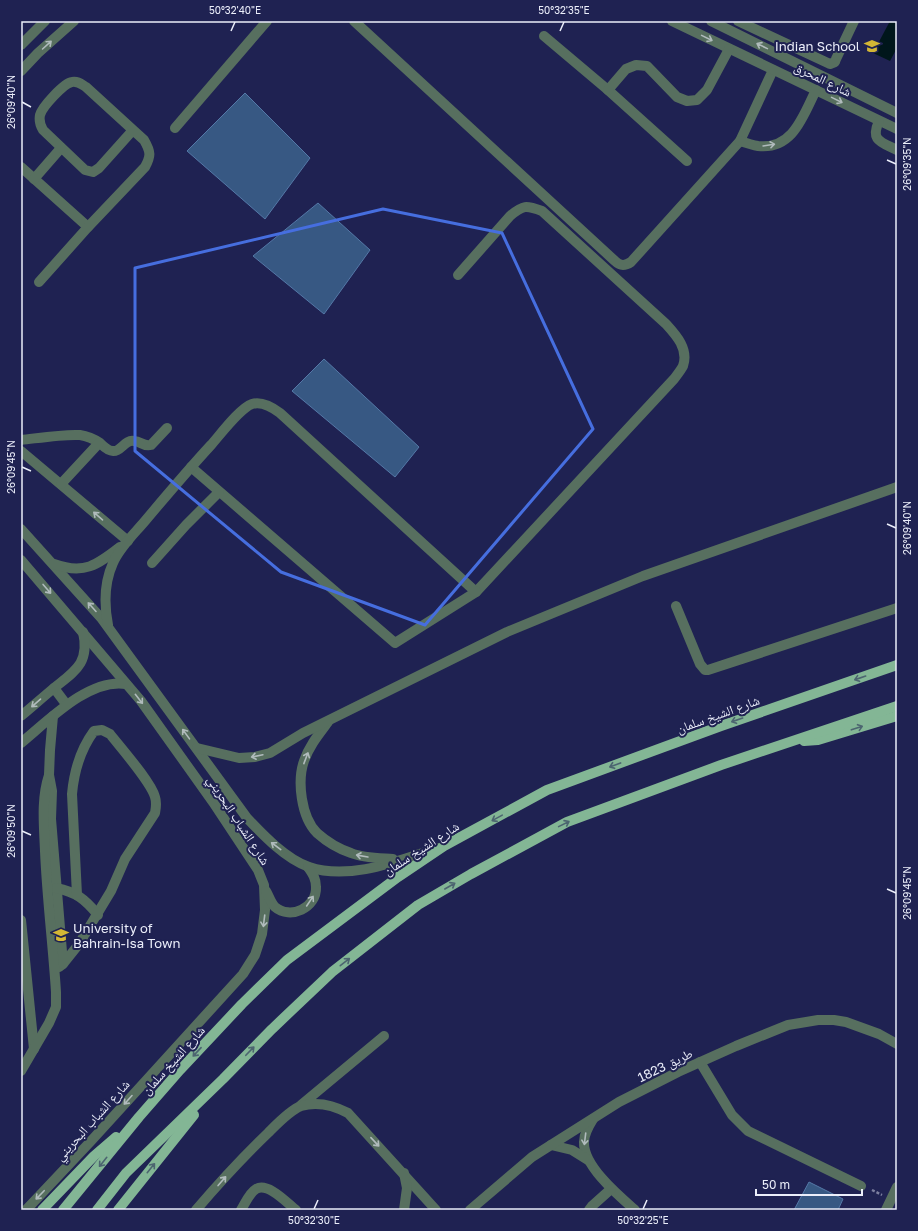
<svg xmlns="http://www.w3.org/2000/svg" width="918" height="1231" font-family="'Golos Text','Noto Naskh Arabic',sans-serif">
	<rect width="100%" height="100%" fill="#1f2252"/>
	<path fill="#00161b" d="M890,21L897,22V48L890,61L873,53Z"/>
	<g fill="#375883" stroke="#5478a7">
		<path d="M245,93L310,158L265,219L187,151Z"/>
		<path d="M318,203L370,250L324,314L253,256Z"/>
		<path d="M324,359L419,447L395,477L292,391Z"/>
		<path d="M809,1182L843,1199L838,1210H794Z"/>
	</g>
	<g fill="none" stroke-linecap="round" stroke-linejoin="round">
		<path stroke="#7c7f9f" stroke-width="2.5" stroke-dasharray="3 2" stroke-linecap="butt" d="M872,1190L882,1195"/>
		<g stroke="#576f5f" stroke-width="10">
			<path d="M354,21L615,261C620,266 625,266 631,262L740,141L773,70"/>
			<path d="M672,21L897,129"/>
			<path d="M711,21L897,113"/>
			<path d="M738,21L830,64L835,62L836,59L854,21"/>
			<path d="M544,36L608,90L687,161"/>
			<path d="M21,45L45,21"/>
			<path d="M21,71L38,53L74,21"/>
			<path d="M608,90L626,69L636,65L647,66L677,97L687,101L697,100L707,90L729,49"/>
			<path d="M879,121C870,141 881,142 897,150"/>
			<path d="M175,128L267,21"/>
			<path d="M740,141C746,143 752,145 758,146C793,150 803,116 816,90"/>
			<path d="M21,167L88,227"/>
			<path d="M34,179L61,148"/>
			<path d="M39,282L88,227L145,167C151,156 151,152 144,140L86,87C81,84 78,81 72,82C64,83 42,107 40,115C39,120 40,125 43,130L85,170L93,172L99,168L133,130"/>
			<path d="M21,440C39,438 63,434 80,435C87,436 94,439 100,443C103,446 108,451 113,451C121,452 125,439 134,441C141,441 143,447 151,445L167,428"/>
			<path d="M21,451L128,541"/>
			<path d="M191,467L395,643L476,592L674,379C677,375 681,370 683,366C689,349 676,335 666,324L542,211C526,205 523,205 510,216L458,275"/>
			<path d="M61,484L99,443"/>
			<path d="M21,529L102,619L247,818C264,836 286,859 309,867C350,881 400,860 438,848"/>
			<path d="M21,560L141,701L213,802L258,870L264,885L265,910L262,934L255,955L243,974L91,1141L26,1210"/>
			<path d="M152,563L186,525L219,492"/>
			<path d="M54,564C84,575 97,565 120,547"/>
			<path d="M676,606L700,664L705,670H708L897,608"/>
			<path d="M108,625C104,604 104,583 113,563C120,547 134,534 145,521C166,496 188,470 211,445C220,435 240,408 252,404C262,401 272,407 280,413L476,592"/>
			<path d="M54,688L66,704"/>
			<path d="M21,716C32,707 43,697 54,688C75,671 90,663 83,632"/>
			<path d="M53,716L50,750L49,775L52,791L51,819L63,964L59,967"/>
			<path d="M328,722C319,734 309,746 304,761C297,781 301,817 317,833C326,841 339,849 351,853C363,858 379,858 393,859"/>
			<path d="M21,743C48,721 89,678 126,684"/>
			<path d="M197,748L239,758L255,757L270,753L303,733L507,632L643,576L897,487"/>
			<path d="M56,888C76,892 85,899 98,915"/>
			<path d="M266,891C269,896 271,903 275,907C290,920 317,908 316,887C316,879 313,874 308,867"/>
			<path d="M21,920L34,1049"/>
			<path d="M63,964L79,944L111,891L125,859L155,813C156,807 157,803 155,797C151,782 121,748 110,734L102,730L94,731C80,750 74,772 72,794L77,895"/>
			<path d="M700,1062L732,1115L748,1131L861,1186"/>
			<path d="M21,1071L49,1023L56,1007V992C53,945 47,898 45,851C44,825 41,799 49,775"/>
			<path d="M301,1105L384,1036"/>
			<path d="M593,1119C588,1127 584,1134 584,1142C583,1166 619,1196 635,1210"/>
			<path d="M551,1145L572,1150L588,1160"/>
			<path d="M196,1210C219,1183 242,1158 268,1133C276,1125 290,1110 301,1106C318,1101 333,1105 348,1113L436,1210"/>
			<path d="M241,1210C245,1204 249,1193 256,1189C268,1182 287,1203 296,1210"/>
			<path d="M404,1210L407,1188L404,1173"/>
			<path d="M470,1210L532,1157L619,1102L678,1072L736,1046L788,1025L818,1020H834L846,1022L879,1034L897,1044"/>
			<path d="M589,1210L592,1206L611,1189"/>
			<path d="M886,1210L897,1187"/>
		</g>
		<g stroke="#83b695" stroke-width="10">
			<path d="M804,741L818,740L897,716"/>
			<path d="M42,1210L94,1156L116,1137"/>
			<path d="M63,1210L139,1117L180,1070L242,1004L287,960L398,877L444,846L547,790L721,726L897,665"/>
			<path d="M97,1210L126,1173L223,1079L272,1029L332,972L418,905L471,874L567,822L721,765L897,706"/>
			<path d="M118,1210L194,1115"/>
		</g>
	</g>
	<defs><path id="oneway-shaft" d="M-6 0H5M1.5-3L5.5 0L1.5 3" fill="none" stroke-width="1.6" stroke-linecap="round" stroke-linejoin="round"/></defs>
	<g stroke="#b0bbbc">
		<use href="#oneway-shaft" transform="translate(707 38) rotate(26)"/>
		<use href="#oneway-shaft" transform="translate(47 45) rotate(-42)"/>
		<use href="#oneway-shaft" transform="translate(762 46) rotate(-154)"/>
		<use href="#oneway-shaft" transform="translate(837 100) rotate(26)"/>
		<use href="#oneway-shaft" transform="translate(769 145) rotate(-9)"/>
		<use href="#oneway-shaft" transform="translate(98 516) rotate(-139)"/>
		<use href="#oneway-shaft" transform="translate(47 589) rotate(49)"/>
		<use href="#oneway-shaft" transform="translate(92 607) rotate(-132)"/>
		<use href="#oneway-shaft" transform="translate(139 699) rotate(52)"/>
		<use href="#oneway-shaft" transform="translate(36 703) rotate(139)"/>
		<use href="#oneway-shaft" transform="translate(186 734) rotate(-126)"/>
		<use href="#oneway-shaft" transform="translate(257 756) rotate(168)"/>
		<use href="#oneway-shaft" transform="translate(306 758) rotate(-69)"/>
		<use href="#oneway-shaft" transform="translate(276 846) rotate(-143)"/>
		<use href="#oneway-shaft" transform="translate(362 856) rotate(-170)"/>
		<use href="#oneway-shaft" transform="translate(310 901) rotate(-56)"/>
		<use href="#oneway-shaft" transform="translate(264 921) rotate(97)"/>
		<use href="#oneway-shaft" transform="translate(128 1100) rotate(132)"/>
		<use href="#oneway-shaft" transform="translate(585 1139) rotate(97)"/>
		<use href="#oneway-shaft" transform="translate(375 1142) rotate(47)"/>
		<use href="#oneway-shaft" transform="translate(222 1181) rotate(-49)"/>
		<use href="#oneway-shaft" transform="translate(40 1195) rotate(134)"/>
	</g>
	<g stroke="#4c6570">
		<use href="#oneway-shaft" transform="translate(860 678) rotate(161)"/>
		<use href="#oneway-shaft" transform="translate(737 720) rotate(161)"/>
		<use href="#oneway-shaft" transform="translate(857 728) rotate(-18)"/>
		<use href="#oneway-shaft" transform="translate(615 765) rotate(160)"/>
		<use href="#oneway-shaft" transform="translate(497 818) rotate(151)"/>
		<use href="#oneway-shaft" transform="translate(564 824) rotate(-26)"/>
		<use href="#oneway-shaft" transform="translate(450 886) rotate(-30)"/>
		<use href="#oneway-shaft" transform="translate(345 962) rotate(-38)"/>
		<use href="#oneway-shaft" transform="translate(250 1051) rotate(-46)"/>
		<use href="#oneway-shaft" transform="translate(197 1052) rotate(133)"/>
		<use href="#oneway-shaft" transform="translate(103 1162) rotate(129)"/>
		<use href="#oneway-shaft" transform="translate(151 1168) rotate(-51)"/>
	</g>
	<path fill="none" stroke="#466edf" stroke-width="3" stroke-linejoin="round" d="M383,209L502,233L593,429L425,625L281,572L135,451V268Z"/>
	<path fill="none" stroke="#ebeefa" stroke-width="1.5" d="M231,31L235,22M560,31L564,22M22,102L31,107M887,160L896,164M22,467L31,471M887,524L896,528M22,831L31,835M887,889L896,893M314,1209L318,1200M643,1209L647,1200"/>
	<defs>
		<symbol id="school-bare" viewBox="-9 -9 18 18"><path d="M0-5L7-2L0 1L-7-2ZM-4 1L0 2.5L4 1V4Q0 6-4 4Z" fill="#d3b635" stroke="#1f2252" stroke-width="2.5" paint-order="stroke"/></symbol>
	</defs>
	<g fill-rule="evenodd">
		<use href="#school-bare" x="861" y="35" width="22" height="22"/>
		<use href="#school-bare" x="50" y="924" width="22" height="22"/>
	</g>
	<g text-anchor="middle" stroke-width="4" stroke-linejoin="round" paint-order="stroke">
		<g font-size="13" fill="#ebeefa" stroke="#1f2252" text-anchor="end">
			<text x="860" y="51">Indian School</text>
			<text x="73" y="933" text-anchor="start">University of<tspan x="73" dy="15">Bahrain-Isa Town</tspan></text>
		</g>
		<g font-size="13" fill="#ebeefa" stroke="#1f2252">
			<text transform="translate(823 79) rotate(26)" y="5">شارع المحرق</text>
			<text transform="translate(718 714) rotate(-20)" y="5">شارع الشيخ سلمان</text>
			<text transform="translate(239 820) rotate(57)" y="5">شارع الشباب البحريني</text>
			<text transform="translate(421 848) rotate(-33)" y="5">شارع الشيخ سلمان</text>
			<text transform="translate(173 1060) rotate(-48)" y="5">شارع الشيخ سلمان</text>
			<text transform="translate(665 1065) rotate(-26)" y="5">طريق 1823</text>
			<text transform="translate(92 1120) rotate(-48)" y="5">شارع الشباب البحريني</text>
		</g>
	</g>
	<rect width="918" height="1231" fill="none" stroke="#1f2252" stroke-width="44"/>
	<path d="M756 1189v6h106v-6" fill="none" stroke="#ebeefa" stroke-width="2"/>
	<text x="762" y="1189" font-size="12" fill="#ebeefa" stroke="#1f2252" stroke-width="3" paint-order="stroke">50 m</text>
	<rect x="22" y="22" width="874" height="1187" fill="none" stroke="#ebeefa" stroke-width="1.5"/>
	<g font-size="10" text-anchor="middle" fill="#ebeefa">
		<text x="235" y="14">50°32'40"E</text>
		<text x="564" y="14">50°32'35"E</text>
		<text transform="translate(11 102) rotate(-90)" y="4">26°09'40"N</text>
		<text transform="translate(907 164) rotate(-90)" y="4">26°09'35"N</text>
		<text transform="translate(11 467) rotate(-90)" y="4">26°09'45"N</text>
		<text transform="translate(907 528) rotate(-90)" y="4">26°09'40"N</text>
		<text transform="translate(11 831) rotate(-90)" y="4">26°09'50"N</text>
		<text transform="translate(907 893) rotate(-90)" y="4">26°09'45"N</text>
		<text x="314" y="1224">50°32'30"E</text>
		<text x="643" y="1224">50°32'25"E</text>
	</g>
</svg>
